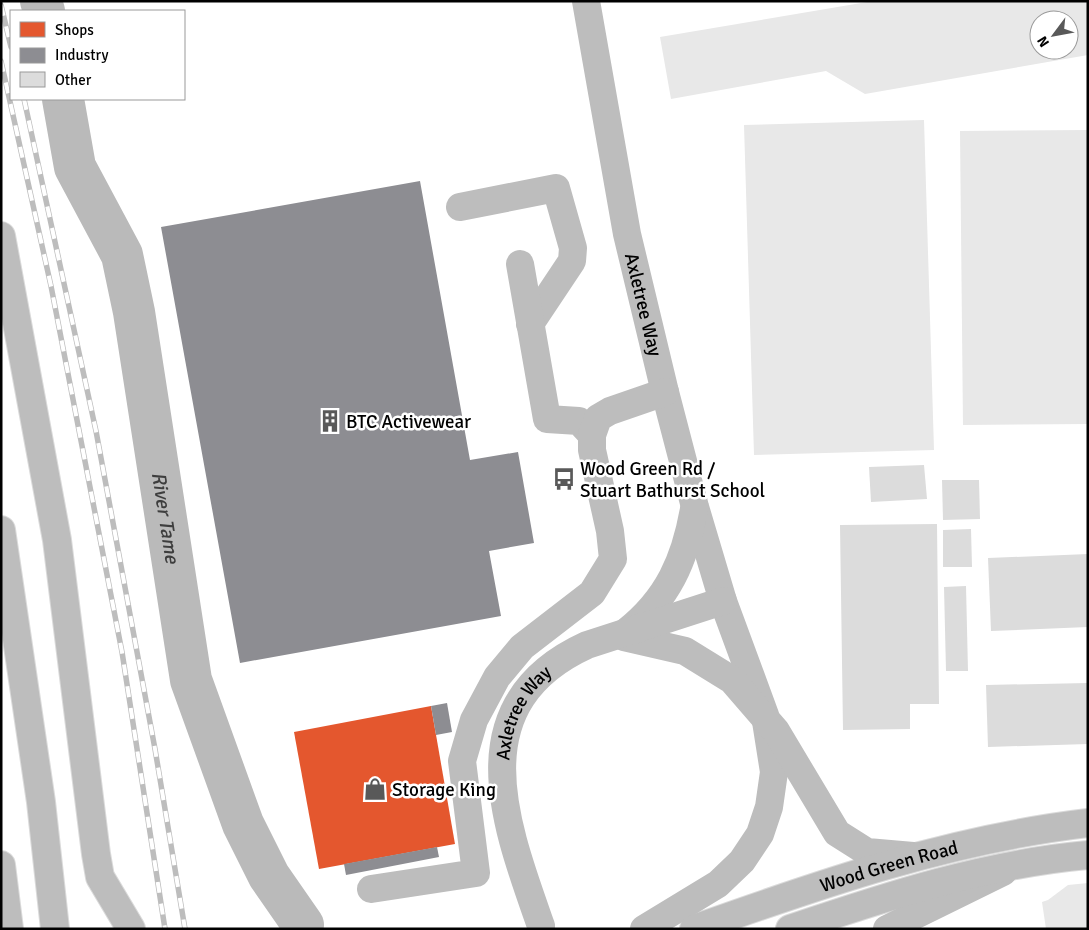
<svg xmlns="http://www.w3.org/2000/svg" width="1089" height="930" font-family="Signika,sans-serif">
	<rect width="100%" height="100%" fill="#fff"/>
	<g fill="#e8e8e8" fill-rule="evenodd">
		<path d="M873,1H1088V55L865,94L826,71L671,99L660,37ZM1039,20H1069V50H1039Z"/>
		<path d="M924,120L934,450L754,455L744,125Z"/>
		<path d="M1088,130V424L963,425L960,131Z"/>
		<path d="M1088,883V929H1046L1042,902L1048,900L1068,885Z"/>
	</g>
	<path fill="#e4572e" d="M431,706L455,844L319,869L294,732Z"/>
	<g fill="#8d8d92">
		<path d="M420,181L470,460L518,452L534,543L489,551L501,616L240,663L161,227Z"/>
		<path d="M447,703L452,732L436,735L431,706Z"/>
		<path d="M437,847L439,857L346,875L344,864Z"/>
	</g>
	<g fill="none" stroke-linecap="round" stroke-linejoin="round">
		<g stroke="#bababa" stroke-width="42">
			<path d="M41,1L44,11"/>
			<path id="s1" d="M63,99L75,167L122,255L134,312L191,680L243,824L269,876L303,925"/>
		</g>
	</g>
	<g fill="#dcdcdc">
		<path d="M924,465L927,499L871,502L869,467Z"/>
		<path d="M942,480H979L980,519L943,520Z"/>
		<path d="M937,524L939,704H910V729L843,730L840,525Z"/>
		<path d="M971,529L972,567H943V530Z"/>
		<path d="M1088,554V627L991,631L988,558Z"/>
		<path d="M966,586L968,671H946L944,587Z"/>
		<path d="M1088,683V744L988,747L986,685Z"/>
	</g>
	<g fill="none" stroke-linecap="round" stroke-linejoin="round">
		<defs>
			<g id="highway">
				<path d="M1,236L57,540L96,854L100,877L131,929"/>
				<path d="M1,530L41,802L55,929"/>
				<path d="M1,865L9,929"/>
				<path id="s4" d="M694,929C823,883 951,839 1088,823"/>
				<path d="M790,929C888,896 985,864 1088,855"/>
			</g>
		</defs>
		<use href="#highway" stroke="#dbdbdb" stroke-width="30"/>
		<g stroke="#bdbdbd" stroke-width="28">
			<path id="s2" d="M586,1L627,234L665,392L695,507L723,601L765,715L774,772L769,807L760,834L742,861L718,884L644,929"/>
			<path d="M460,207L556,188L573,248L572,261L530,324"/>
			<path d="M520,264L547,419L579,421L592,435"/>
			<path d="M626,632C668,599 685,560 694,509"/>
			<path d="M624,637L685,651L732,680L776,731L837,833L867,852L913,856"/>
			<path d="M371,889L476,873L462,761L474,720L497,677L522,647L592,593L613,559L610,531L592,450V435L598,418L610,411L665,392"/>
			<path id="s3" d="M541,926C505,824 458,704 587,645L723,601"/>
			<path d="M887,929L1003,872"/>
		</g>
		<use href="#highway" stroke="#bdbdbd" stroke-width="28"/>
		<defs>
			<g id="rail">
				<path d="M1,5L11,47"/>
				<path d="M1,61L51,286L122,652L165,929"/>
				<path d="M24,99L96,431L155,749L185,929"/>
			</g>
		</defs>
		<use href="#rail" stroke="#bdbdbd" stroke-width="5.5"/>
		<use href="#rail" stroke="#fff" stroke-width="4" stroke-dasharray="11" stroke-linecap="butt"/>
	</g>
	<defs>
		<symbol id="building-bare" viewBox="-9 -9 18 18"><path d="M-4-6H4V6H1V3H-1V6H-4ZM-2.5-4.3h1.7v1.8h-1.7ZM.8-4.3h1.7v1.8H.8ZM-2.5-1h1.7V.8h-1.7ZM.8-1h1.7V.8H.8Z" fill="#595959" stroke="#fff" stroke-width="2.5" paint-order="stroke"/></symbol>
		<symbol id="bus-bare" viewBox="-9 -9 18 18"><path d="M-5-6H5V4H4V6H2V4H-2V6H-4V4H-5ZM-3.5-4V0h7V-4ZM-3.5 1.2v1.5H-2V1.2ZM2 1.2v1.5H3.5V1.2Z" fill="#595959" stroke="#fff" stroke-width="2.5" paint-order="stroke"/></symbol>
		<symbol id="shop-bare" viewBox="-9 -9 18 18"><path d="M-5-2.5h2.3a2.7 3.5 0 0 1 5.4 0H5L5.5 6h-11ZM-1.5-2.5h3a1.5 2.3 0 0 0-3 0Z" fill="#595959" stroke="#fff" stroke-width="2.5" paint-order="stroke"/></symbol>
	</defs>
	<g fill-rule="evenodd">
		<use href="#building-bare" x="314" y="405" width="32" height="32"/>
		<use href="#bus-bare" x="548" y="463" width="32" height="32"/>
		<use href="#shop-bare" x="359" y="773" width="32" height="32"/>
	</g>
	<g text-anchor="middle" stroke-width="5" stroke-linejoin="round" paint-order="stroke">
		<g font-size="19" fill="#000" stroke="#fff">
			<text dy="7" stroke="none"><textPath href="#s2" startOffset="309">Axletree Way</textPath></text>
			<text dy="7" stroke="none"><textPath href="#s3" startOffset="224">Axletree Way</textPath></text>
			<text dy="7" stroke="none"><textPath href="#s4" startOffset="205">Wood Green Road</textPath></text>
		</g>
		<g font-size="19" fill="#000" stroke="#fff" text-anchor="start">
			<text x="346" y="428">BTC Activewear</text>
			<text x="580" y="475">Wood Green Rd /<tspan x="580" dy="22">Stuart Bathurst School</tspan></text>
			<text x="392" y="796">Storage King</text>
		</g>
		<g font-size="20" font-style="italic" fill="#3e3e3e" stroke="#fff">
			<text dy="7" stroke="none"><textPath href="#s1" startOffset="435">River Tame</textPath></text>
		</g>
	</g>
	<rect width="1089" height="930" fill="none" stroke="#000000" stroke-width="5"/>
	<rect x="10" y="10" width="175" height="90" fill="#ffffff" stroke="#999999"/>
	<rect x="20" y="22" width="25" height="15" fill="#e4572e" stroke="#999999"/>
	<text x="55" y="35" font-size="15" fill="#000000">Shops</text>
	<rect x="20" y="48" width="25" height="15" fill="#8d8d92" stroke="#999999"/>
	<text x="55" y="60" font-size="15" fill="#000000">Industry</text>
	<rect x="20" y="72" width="25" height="15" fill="#dcdcdc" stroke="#999999"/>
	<text x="55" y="85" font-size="15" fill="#000000">Other</text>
	<g transform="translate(1054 35) rotate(238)"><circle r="24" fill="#ffffff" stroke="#999999"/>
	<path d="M0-4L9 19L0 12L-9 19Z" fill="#595959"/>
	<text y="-8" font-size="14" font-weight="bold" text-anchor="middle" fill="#000000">N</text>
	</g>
</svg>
